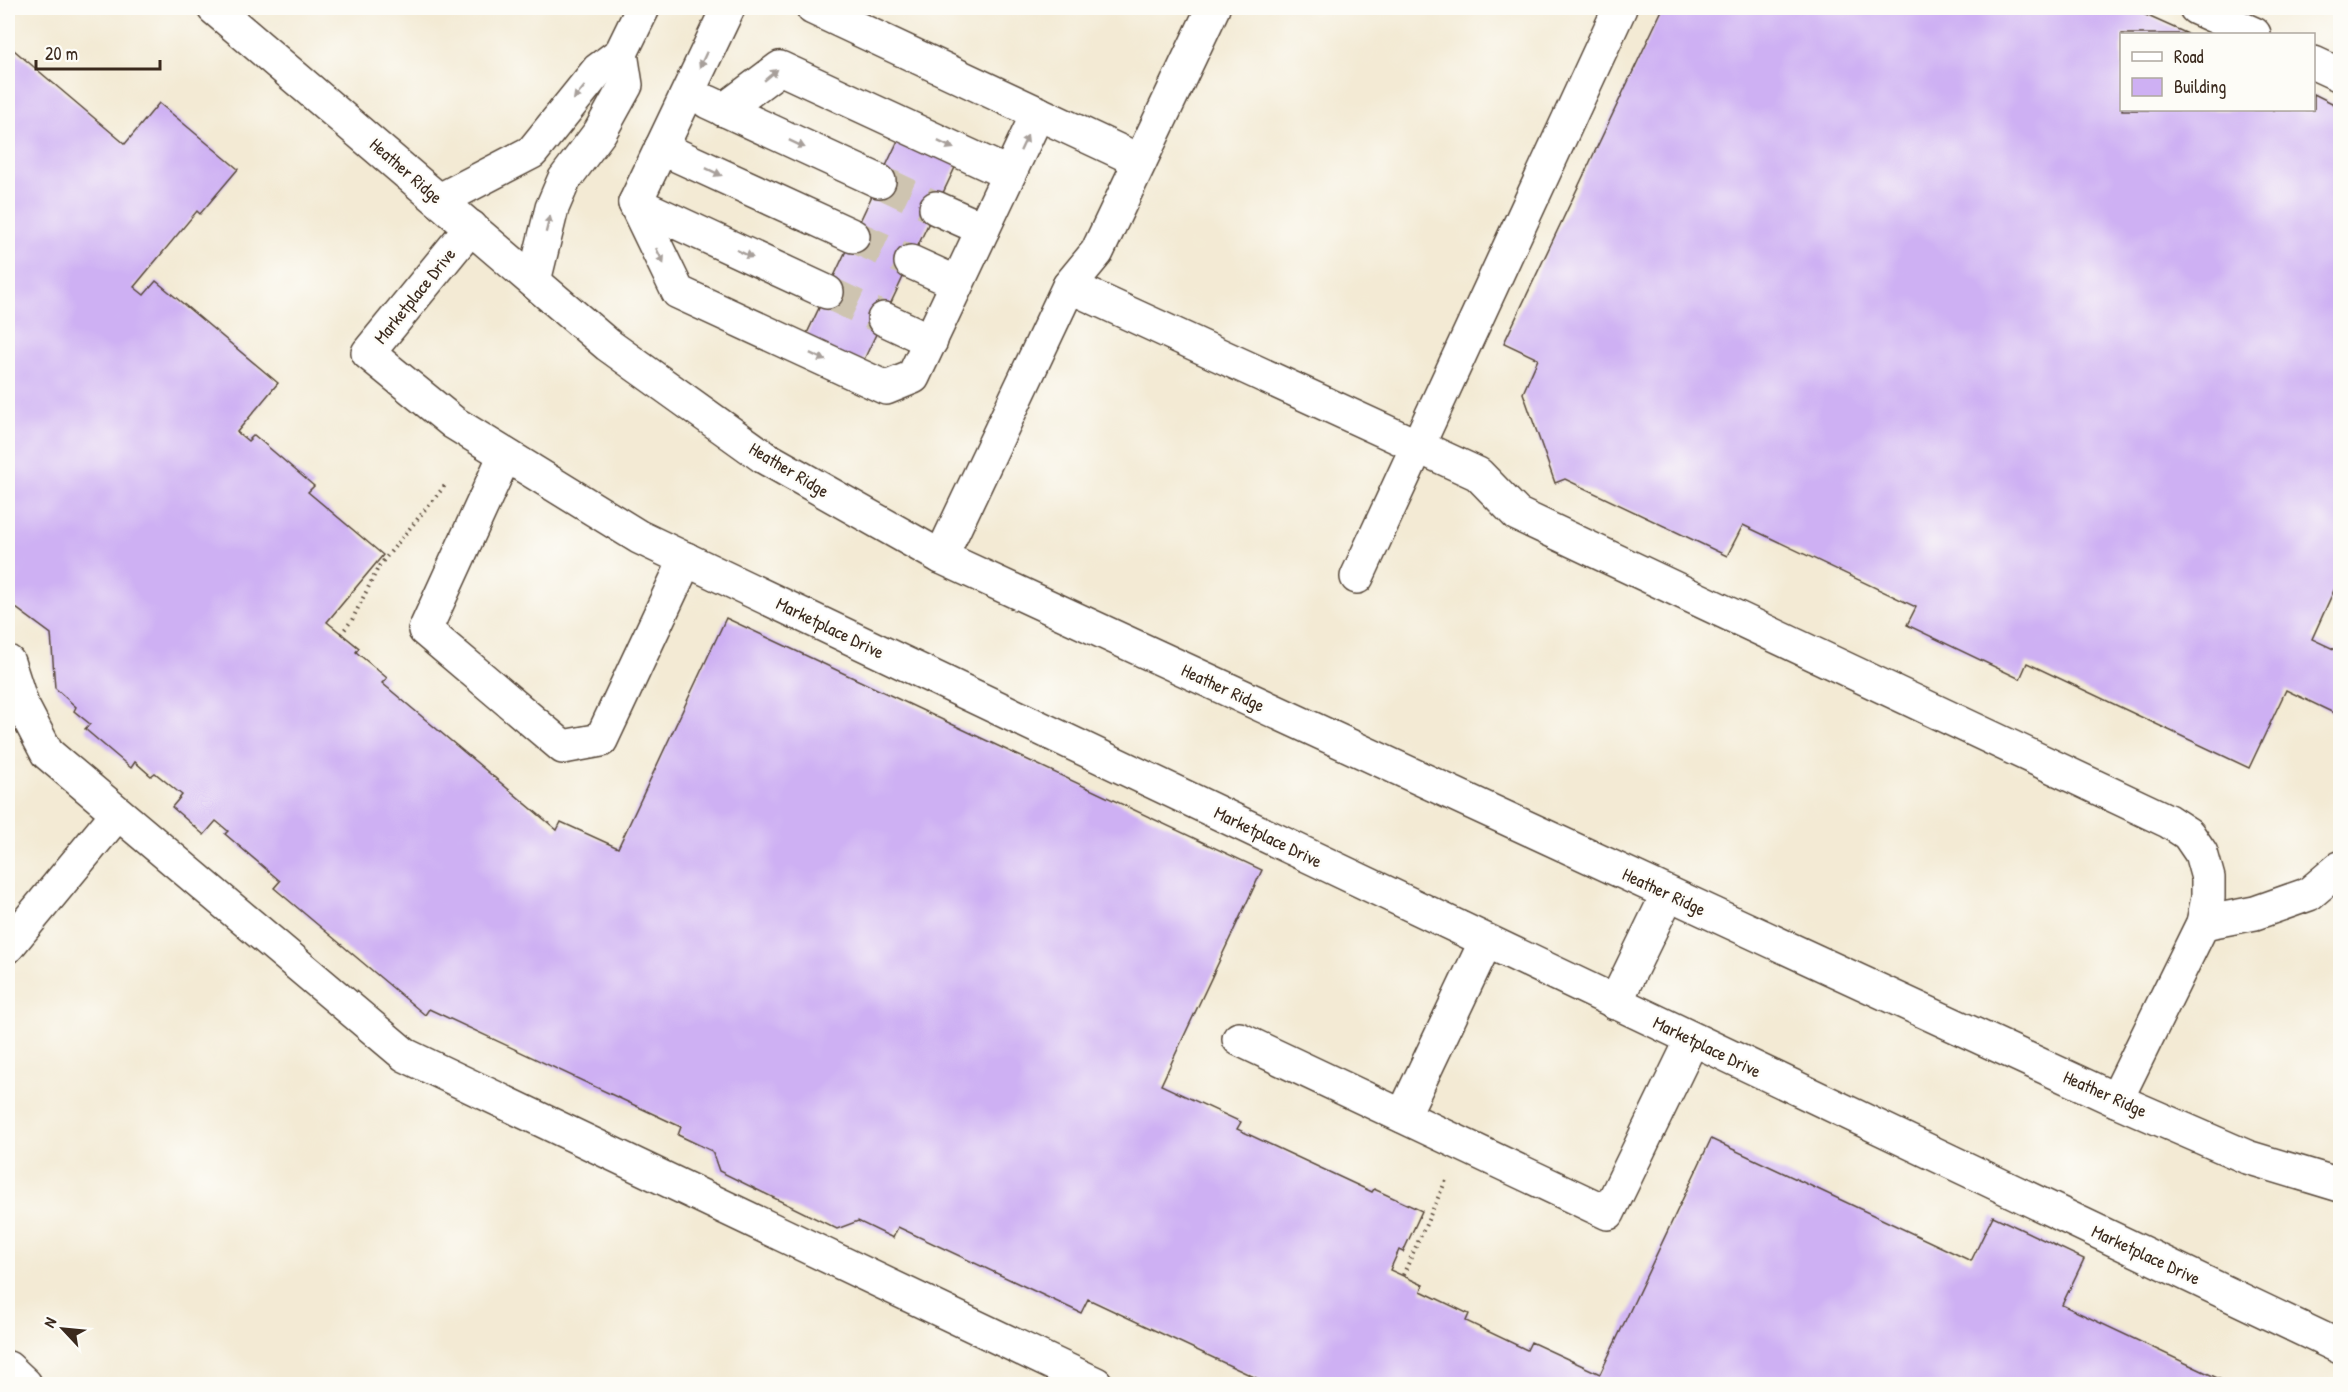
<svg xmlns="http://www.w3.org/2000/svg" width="2348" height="1392" font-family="'Patrick Hand',sans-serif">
	<rect width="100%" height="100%" fill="#fdfcf7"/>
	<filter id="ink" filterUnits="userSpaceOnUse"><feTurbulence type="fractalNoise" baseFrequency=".0167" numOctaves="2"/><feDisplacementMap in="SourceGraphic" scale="12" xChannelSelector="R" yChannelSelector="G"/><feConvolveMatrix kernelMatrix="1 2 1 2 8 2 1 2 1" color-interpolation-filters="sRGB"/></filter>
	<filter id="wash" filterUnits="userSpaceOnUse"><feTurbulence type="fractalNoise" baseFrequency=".008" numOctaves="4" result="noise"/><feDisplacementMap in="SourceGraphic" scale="24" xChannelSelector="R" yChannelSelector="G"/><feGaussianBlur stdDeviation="1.35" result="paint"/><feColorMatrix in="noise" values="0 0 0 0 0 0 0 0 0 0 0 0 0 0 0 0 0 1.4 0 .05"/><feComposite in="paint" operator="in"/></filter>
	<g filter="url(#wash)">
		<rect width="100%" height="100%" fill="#f3ead4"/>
		<g id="blocks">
			<g fill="#ceb0f3">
				<path d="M1663,8H2130L2188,34H2122V110H2314V94L2340,107V577L2312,639L2340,652V716L2286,690L2249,768L2027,663L2020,679L1907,625L1916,607L1743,525L1727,556L1565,479L1555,483L1523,393L1538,359L1504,343Z"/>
				<path d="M8,45L125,144L159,103L238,169L200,214L197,211L134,287L144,295L156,281L278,383L237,432L248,441L254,435L314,486L308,492L383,555L327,622L359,648L356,652L387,678L382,683L557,830L561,822L618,848L726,618L1262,870L1161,1085L1241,1122L1237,1129L1372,1192L1374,1189L1422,1211L1403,1252L1399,1250L1390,1270L1423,1285L1421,1291L1469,1314L1466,1321L1527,1350L1531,1342L1600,1374L1711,1139L1971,1261L1993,1216L2084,1259L2062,1305L2230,1384H1269L1088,1299L1081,1313L898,1227L893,1238L858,1221L837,1229L719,1171L712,1151L678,1135L681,1127L429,1009L425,1015L274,888L280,881L225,834L228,831L216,821L204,835L172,807L182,795L155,773L151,776L135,762L131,768L85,729L90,724L74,711L76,707L55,688L51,634L8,602Z"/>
				<path d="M902,132L959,159L860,368L803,342Z"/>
			</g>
		</g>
	</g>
	<g filter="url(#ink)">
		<use href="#blocks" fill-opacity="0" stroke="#574739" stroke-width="1.5"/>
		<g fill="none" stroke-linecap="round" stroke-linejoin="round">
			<g stroke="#cec4b0" stroke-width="33" stroke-dasharray="33 16" stroke-linecap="butt">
				<path d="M879,181L936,208"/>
				<path d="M853,236L911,262"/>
				<path d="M827,292L884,319"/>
			</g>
			<defs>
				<g id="minor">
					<path d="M214,8L608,345L764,457L941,557L2116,1100L2247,1157L2340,1185"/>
					<path d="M728,8L635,203L678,292L886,388L913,377L1038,113"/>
					<path d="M813,8L1140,161"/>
					<path d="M2196,8L2254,34"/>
					<path d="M2314,63L2340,75"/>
					<path d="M708,102L879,181"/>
					<path d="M724,110L780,68L1009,174"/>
					<path d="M661,148L853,236"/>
					<path d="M440,200L532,152L598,70L621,53L643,8"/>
					<path d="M635,203L827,292"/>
					<path d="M936,208L983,229"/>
					<path d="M471,227L368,353L454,423L639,537L2340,1347"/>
					<path d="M911,262L957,283"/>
					<path d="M534,281L552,208L564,180L600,132L626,85L621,53"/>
					<path d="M1069,286L1478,474L1517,514L2168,821L2188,834L2201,853L2208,878V898L2203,923L2116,1100"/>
					<path d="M884,319L931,341"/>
					<path d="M505,455L425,630L563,747L601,740L686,559"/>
					<path d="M941,557L1069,286L1097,252L1213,8"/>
					<path d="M1357,577L1620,8"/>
					<path d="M8,662L22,705L47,753L405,1055L1096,1384"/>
					<path d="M2203,923L2255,913L2309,894L2340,868"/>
					<path d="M8,946L117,814"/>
					<path d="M1615,1003L1668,894"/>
					<path d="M1239,1039L1608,1213L1692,1040"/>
					<path d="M1403,1116L1486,941"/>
					<path d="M8,1368L25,1384"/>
				</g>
			</defs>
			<use href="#minor" stroke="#574739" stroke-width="36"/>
			<g stroke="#574739" stroke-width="4" stroke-dasharray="1.5 4.5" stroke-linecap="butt">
				<path d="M341,634L352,620L379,566L447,483"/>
				<path d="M1403,1275L1447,1178"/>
			</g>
			<use href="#minor" stroke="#fff" stroke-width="33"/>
		</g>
		<defs><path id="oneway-solid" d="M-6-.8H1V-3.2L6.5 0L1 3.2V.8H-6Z" transform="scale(1.5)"/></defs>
		<g fill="#a79f9a">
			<use href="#oneway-solid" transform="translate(703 60) rotate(115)"/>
			<use href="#oneway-solid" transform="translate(771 75) rotate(-40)"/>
			<use href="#oneway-solid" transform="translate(579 93) rotate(129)"/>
			<use href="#oneway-solid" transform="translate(1024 143) rotate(-65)"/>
			<use href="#oneway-solid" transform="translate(797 144) rotate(25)"/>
			<use href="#oneway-solid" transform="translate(946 145) rotate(25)"/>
			<use href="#oneway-solid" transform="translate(714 172) rotate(25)"/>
			<use href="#oneway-solid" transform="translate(548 224) rotate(-76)"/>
			<use href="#oneway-solid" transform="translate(745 254) rotate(25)"/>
			<use href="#oneway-solid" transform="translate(660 256) rotate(64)"/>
			<use href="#oneway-solid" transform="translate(818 357) rotate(25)"/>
		</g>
	</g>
	<g text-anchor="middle" stroke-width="4.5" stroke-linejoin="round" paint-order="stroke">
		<g font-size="18" fill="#3b2a1e" stroke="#fdfcf7">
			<text transform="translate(406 171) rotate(41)" y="6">Heather Ridge</text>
			<text transform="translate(415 296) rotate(-51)" y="6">Marketplace Drive</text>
			<text transform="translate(789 470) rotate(31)" y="6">Heather Ridge</text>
			<text transform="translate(830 628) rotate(26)" y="6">Marketplace Drive</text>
			<text transform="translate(1223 688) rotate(25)" y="6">Heather Ridge</text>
			<text transform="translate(1268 837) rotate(26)" y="6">Marketplace Drive</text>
			<text transform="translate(1664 892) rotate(25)" y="6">Heather Ridge</text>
			<text transform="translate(1707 1047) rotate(26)" y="6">Marketplace Drive</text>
			<text transform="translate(2105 1094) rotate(24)" y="6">Heather Ridge</text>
			<text transform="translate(2146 1255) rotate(25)" y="6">Marketplace Drive</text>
		</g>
	</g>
	<rect width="2348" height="1392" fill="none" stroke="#fdfcf7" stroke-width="30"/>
	<rect x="2120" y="33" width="195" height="78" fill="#fdfcf7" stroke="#afa8a0" stroke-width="1.5"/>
	<rect x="2132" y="52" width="30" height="9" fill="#ffffff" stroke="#afa8a0" stroke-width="1.5"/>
	<text x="2174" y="63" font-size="18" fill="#3b2a1e">Road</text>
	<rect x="2132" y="78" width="30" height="18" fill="#ceb0f3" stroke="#afa8a0" stroke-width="1.5"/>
	<text x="2174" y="93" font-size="18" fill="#3b2a1e">Building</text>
	<g transform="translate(63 1329) rotate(296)" stroke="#fdfcf7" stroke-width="4.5" paint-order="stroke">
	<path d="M0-4.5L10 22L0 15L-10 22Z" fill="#3b2a1e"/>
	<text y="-9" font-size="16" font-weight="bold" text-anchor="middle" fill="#3b2a1e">N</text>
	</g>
	<path d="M36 60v9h124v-9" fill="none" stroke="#3b2a1e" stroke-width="3"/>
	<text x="45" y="60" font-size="18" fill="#3b2a1e" stroke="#fdfcf7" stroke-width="4.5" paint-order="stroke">20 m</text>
</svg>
